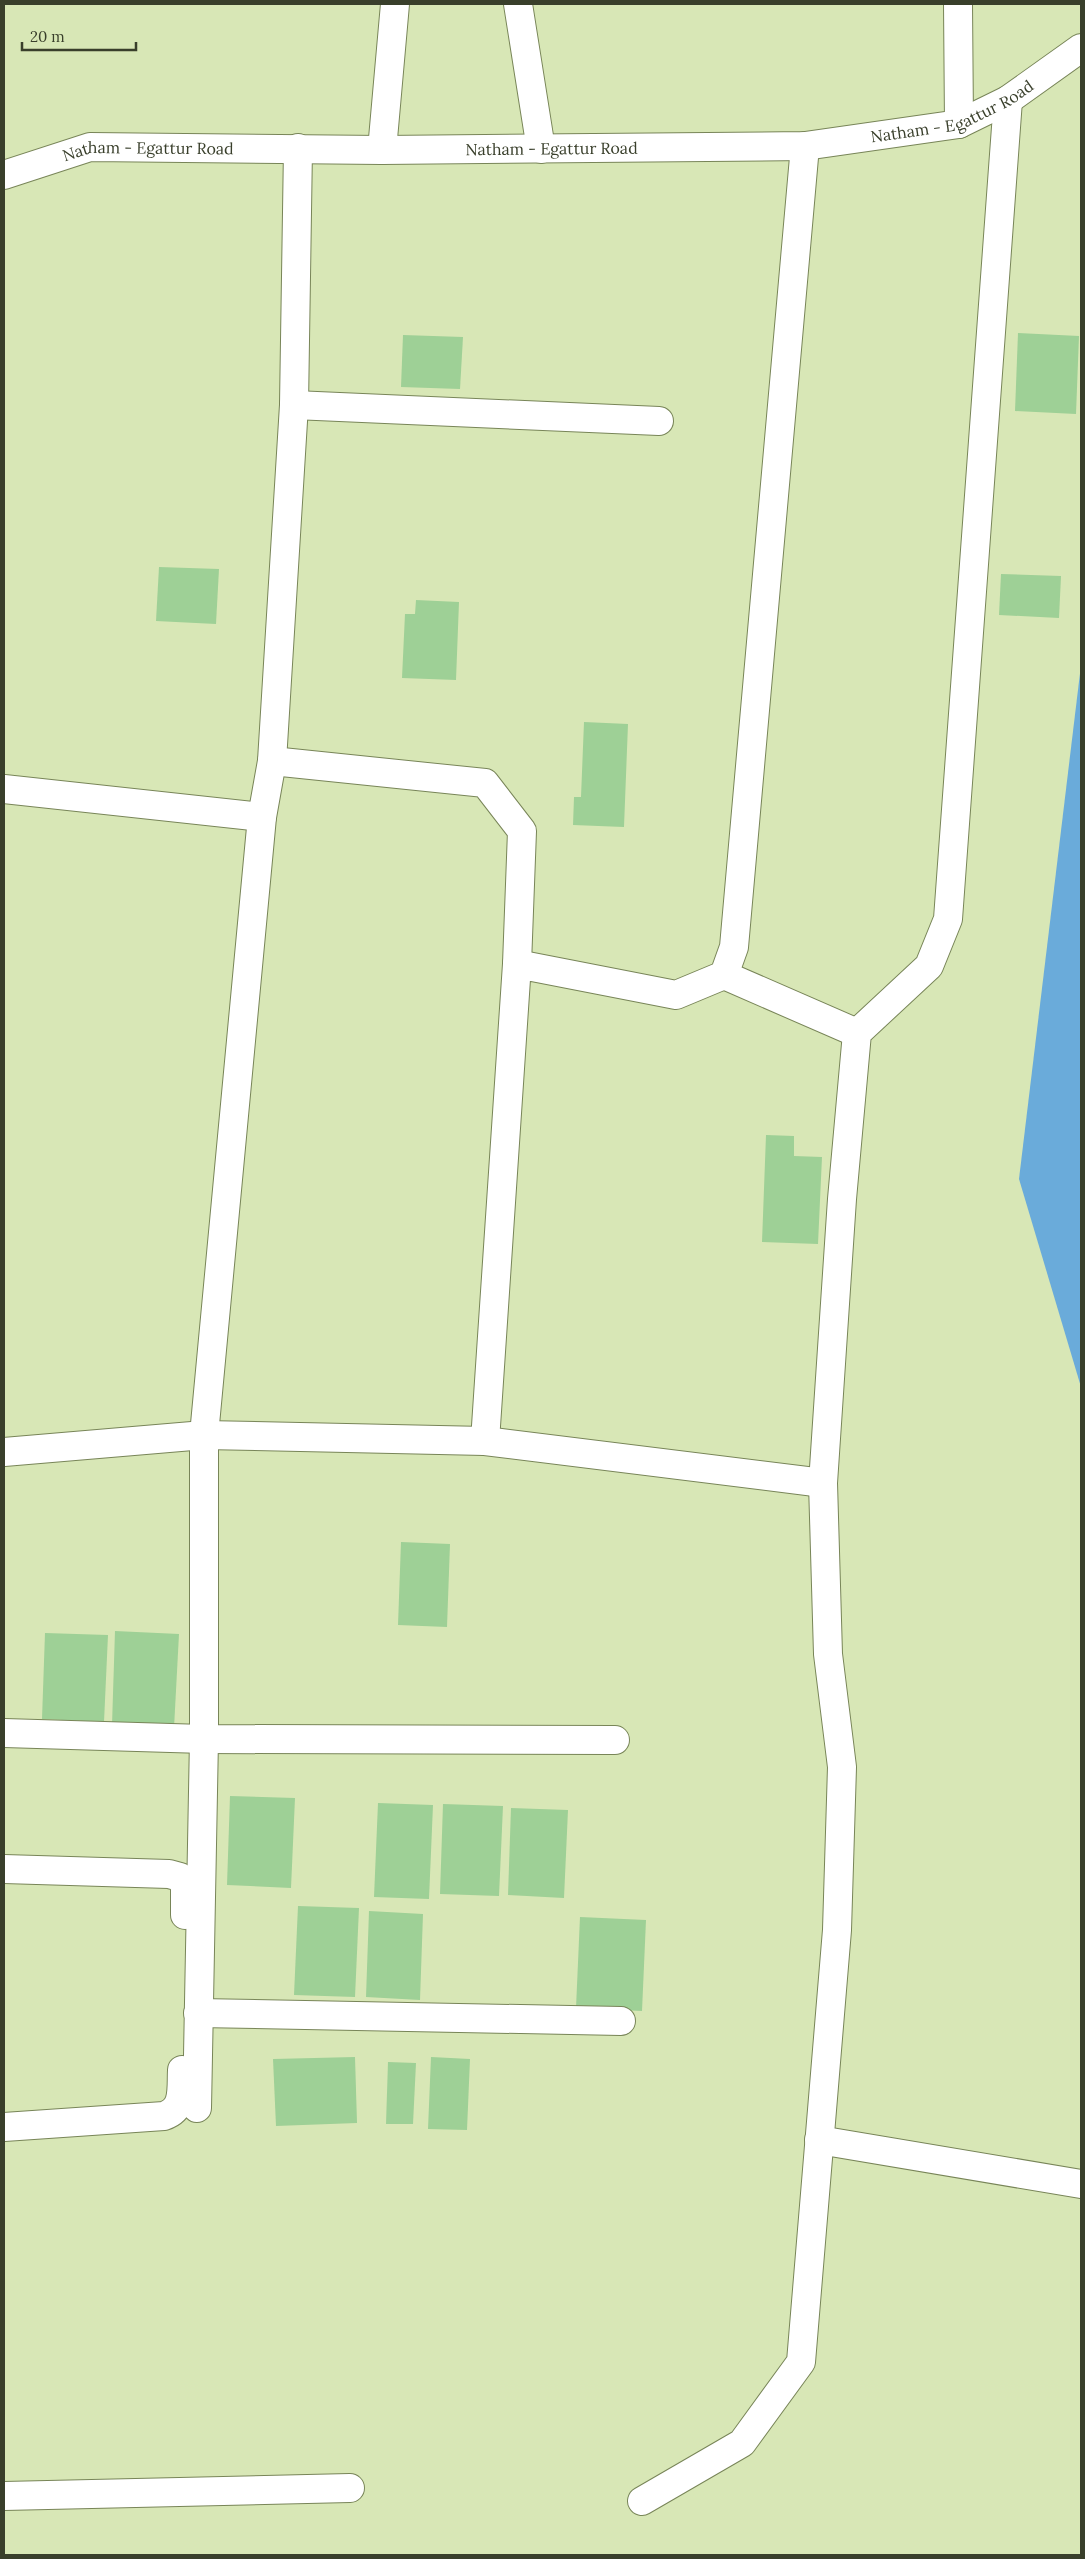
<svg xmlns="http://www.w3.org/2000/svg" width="1085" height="2559" font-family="Lora,serif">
	<rect width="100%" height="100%" fill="#d8e7b6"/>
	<path fill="#6aabda" d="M1081,665V1387L1019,1179Z"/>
	<g fill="#9ed096">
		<path d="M1018,333L1079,336L1076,414L1015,411Z"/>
		<path d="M403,335L463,337L460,389L401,387Z"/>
		<path d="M159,567L219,569L216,624L156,621Z"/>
		<path d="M1001,574L1061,576L1059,618L999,615Z"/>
		<path d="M416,600L459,602L456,680L402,678L405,614H415Z"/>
		<path d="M584,722L628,724L624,827L573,825L574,797H581Z"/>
		<path d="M766,1135L794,1136V1156L822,1157L818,1244L762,1242Z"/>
		<path d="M401,1542L450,1544L447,1627L398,1625Z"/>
		<path d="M115,1631L179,1634L174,1728L112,1725Z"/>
		<path d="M45,1633L108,1635L104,1722L42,1719Z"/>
		<path d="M230,1796L295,1798L291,1888L227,1885Z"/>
		<path d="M378,1803L433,1805L429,1899L374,1897Z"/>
		<path d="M443,1804L503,1806L499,1896L440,1894Z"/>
		<path d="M511,1808L568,1810L564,1898L508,1895Z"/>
		<path d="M298,1906L359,1908L355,1997L294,1995Z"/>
		<path d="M369,1911L423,1914L420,2000L366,1997Z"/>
		<path d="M580,1917L646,1920L642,2011L576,2008Z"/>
		<path d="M355,2057L357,2123L276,2126L273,2059Z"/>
		<path d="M431,2057L470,2059L467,2130L428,2129Z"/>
		<path d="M388,2062L416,2063L413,2124H386Z"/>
	</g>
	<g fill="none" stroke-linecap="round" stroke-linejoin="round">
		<defs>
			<g id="minor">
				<path d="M518,4L541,149"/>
				<path d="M958,4L959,124"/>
				<path d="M382,150L395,4"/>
				<path id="s1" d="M4,175L90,147L382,150L805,146L959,124L1008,100L1081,48"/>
				<path d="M294,405L659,421"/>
				<path d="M272,761L485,783L522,831L517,964"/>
				<path d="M4,789L262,817"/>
				<path d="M724,975L857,1033"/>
				<path d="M485,1441L517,964L676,995L724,975L734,947L805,146"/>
				<path d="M4,1452L204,1435L485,1441L823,1483"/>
				<path d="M4,1733L204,1739L615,1740"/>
				<path d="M4,1869L169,1874L180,1877L185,1886V1915"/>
				<path d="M198,2013L621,2021"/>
				<path d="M197,2108L204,1739V1435L262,817L272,761L294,405L298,148"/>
				<path d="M4,2127L164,2116C185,2109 181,2089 182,2070"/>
				<path d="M819,2140L1081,2184"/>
				<path d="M4,2496L350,2488"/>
				<path d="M642,2501L742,2443L801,2362L837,1930L842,1767L828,1654L823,1483L842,1199L857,1033L929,966L948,919L1008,100"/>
			</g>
		</defs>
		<use href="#minor" stroke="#788558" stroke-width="30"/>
		<use href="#minor" stroke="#fff" stroke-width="28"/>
	</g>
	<g text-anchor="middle" stroke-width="4" stroke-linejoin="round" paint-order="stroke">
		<g font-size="16" fill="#393f2b" stroke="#d8e7b6">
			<text dy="6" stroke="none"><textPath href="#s1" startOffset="958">Natham - Egattur Road</textPath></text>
			<text dy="6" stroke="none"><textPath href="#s1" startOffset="552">Natham - Egattur Road</textPath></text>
			<text dy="6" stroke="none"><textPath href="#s1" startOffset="148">Natham - Egattur Road</textPath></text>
		</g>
	</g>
	<rect width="1085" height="2559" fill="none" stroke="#393f2b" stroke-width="10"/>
	<path d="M22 42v8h114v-8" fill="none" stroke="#393f2b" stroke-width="2.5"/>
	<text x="30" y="42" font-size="15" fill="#393f2b" stroke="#d8e7b6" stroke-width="4" paint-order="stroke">20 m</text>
</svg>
